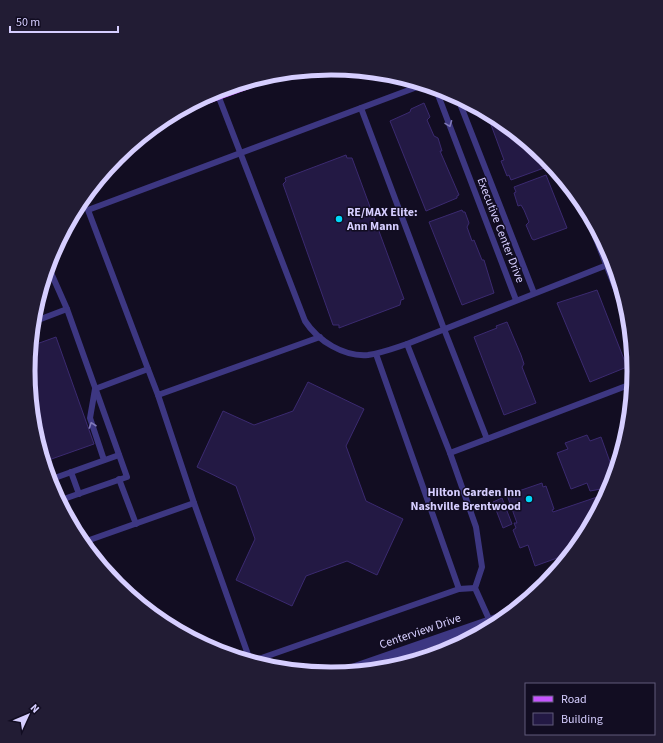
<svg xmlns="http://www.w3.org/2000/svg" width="663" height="743" font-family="'Source Sans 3',sans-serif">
	<rect width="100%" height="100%" fill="#120d22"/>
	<g fill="#231944" stroke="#3b2a70">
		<path d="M424,103L430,117L427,120L434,136L438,138L442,151H440L459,195L457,196V198L426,211L390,121L410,112L411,109Z"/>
		<path d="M486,111L500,119L535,148L544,168L511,180L509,175L507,176L501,161L504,160Z"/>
		<path d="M346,155L347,158H352L404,299L401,300L400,305L339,328V325H333L283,184L286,181L285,178Z"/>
		<path d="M546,175L567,228L534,240L532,239L526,225L529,222L524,210L521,205L518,206L514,193L516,192L514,187Z"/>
		<path d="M462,210L463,212H465L469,223L467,227L472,241L474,240L482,260H484L494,293L462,305L429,222Z"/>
		<path d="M597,290L627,367L590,382L557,303Z"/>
		<path d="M507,322L521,355L524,364L522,367L536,403L504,415L474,337L497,328L496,326Z"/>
		<path d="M56,337L94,444L43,462L34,430L28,371L31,346Z"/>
		<path d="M308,382L364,409L346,446L366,501L403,519L377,575L347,561L306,576L292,606L236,580L255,539L236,486L197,467L223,411L254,425L293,411Z"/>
		<path d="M587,435L590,441L601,437L615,476L612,488L584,540L574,552L535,566L528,545L520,548L513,530L516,528L514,523H517L507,495L542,483L543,487L546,486L554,509L552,510L553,512L603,495L601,489L590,491L587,483L571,489L557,453L568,449L565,443Z"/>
		<path d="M502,498L512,524L503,528L493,502Z"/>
	</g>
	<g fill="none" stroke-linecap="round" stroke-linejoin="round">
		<g stroke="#3d3782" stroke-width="6">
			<path d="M435,87L516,300"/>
			<path d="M218,95L305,321C318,341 344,357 368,355C382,353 395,348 407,344L450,453L634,383"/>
			<path d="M457,96L534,293"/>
			<path d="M361,108L444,329L487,439"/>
			<path d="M580,198L630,325"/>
			<path d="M48,266L67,309L127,477L58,501"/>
			<path d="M33,322L67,309"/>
			<path d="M407,344L607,265L616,267"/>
			<path d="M148,369L158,395L320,337"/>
			<path d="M158,395L194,503L251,663"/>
			<path d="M450,453L476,527L482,567L475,588L493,628"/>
			<path d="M104,460L90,418L95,389L148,369L88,210L425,84"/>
			<path d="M71,472L79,494"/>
			<path d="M119,479L136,524"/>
			<path d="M49,480L119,455"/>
			<path d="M81,543L194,503"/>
			<path d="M459,589L475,588"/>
			<path d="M235,658L247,653"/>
			<path d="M250,662L459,589L376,354"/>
		</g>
		<path stroke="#3d3782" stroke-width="10" d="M335,675L514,613"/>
		<path stroke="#c655ff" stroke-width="10" d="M190,105L279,73"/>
	</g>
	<defs><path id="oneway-chevron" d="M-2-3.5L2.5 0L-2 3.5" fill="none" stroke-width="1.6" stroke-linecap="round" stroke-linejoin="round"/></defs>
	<g stroke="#827bba">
		<use href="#oneway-chevron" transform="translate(449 124) rotate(69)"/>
		<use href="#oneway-chevron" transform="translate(92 425) rotate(-109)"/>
	</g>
	<g fill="#00d7f9" stroke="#120d22" stroke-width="1.5">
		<circle cx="339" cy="219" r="4"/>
		<circle cx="529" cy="499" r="4"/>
	</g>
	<g text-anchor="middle" stroke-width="3" stroke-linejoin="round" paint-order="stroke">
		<g font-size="12" font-weight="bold" fill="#d6ceff" stroke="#120d22" text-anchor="start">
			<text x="347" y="216">RE/MAX Elite:<tspan x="347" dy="14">Ann Mann</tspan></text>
			<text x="521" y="496" text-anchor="end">Hilton Garden Inn<tspan x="521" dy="14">Nashville Brentwood</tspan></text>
		</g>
		<g font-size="12" fill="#d6ceff" stroke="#120d22">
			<text transform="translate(501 230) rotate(69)" y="4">Executive Center Drive</text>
			<text transform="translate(420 631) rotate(-19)" y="4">Centerview Drive</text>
		</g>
	</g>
	<path d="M0 0H663V743H0ZM35 371a296 296 0 1 1 592 0a296 296 0 1 1-592 0Z" fill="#221c34" fill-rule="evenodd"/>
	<path fill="none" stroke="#d6ceff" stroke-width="5" d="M35 371a296 296 0 1 1 592 0a296 296 0 1 1-592 0Z"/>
	<rect x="525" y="683" width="130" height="52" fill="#120d22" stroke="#605a7a"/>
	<rect x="533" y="696" width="20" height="6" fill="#c655ff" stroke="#605a7a"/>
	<text x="561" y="703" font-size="12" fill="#d6ceff">Road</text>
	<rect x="533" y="713" width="20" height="12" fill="#231944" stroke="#605a7a"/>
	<text x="561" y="723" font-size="12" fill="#d6ceff">Building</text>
	<g transform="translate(28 715) rotate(46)" stroke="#120d22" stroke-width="3" paint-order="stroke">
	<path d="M0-3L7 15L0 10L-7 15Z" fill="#d6ceff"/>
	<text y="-6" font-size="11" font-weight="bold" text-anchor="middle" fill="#d6ceff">N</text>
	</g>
	<path d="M10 26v6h108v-6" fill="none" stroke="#d6ceff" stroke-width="2"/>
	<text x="16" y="26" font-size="12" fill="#d6ceff" stroke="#120d22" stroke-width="3" paint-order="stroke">50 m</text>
</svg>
